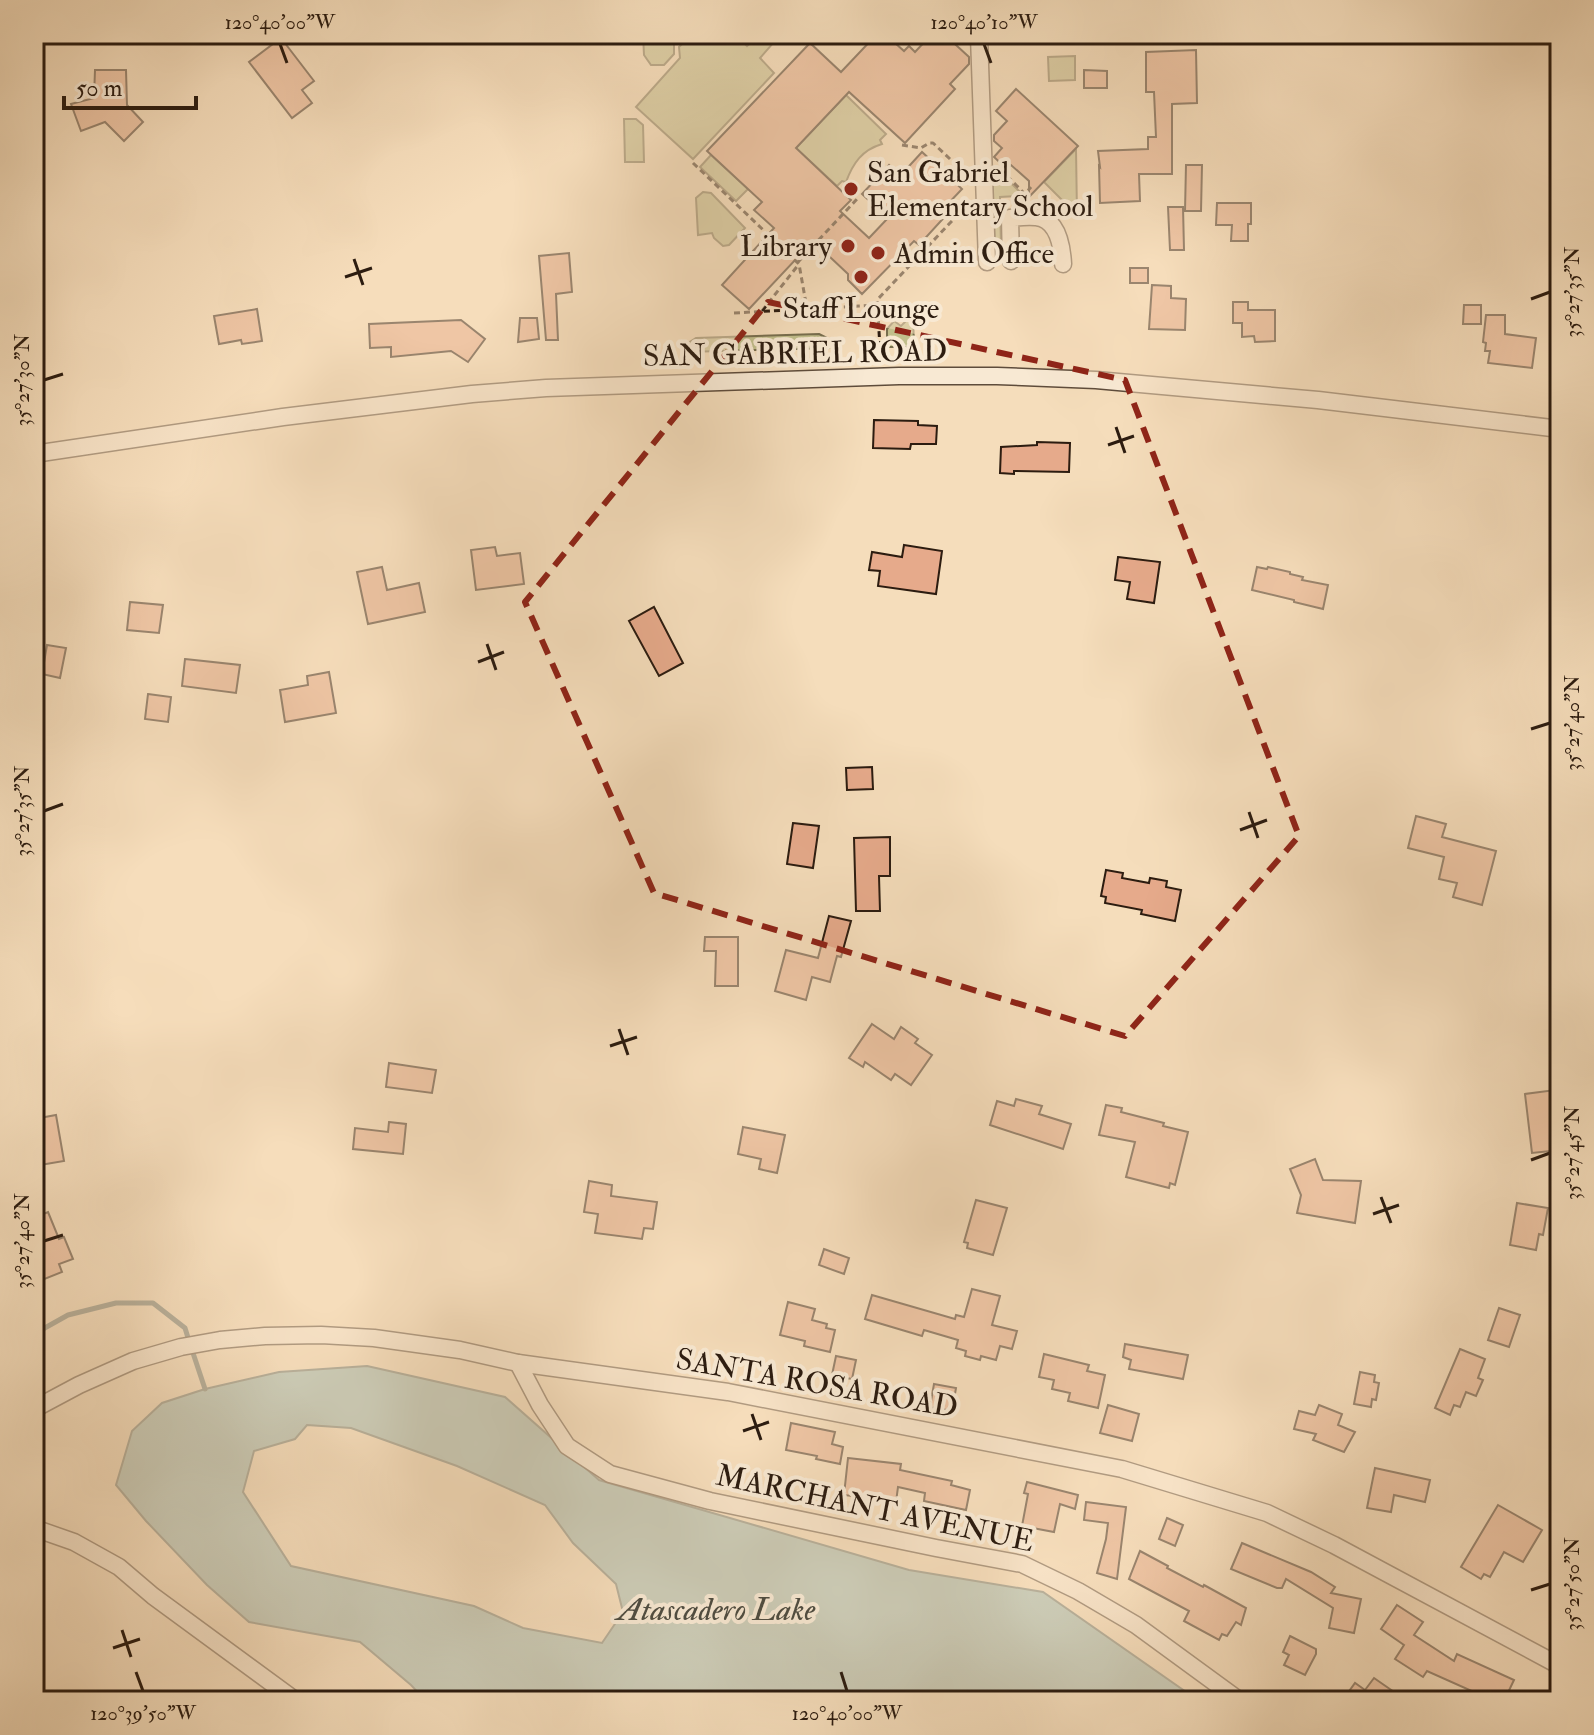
<svg xmlns="http://www.w3.org/2000/svg" width="1594" height="1735" font-family="'IM FELL Double Pica',serif">
	<rect width="100%" height="100%" fill="#f5ddbb"/>
	<filter id="stains"><feTurbulence type="fractalNoise" baseFrequency=".0025" numOctaves="4"/><feColorMatrix values="0 0 0 0 .2 0 0 0 0 .09 0 0 0 0 .02 0 0 0 .5 -.17"/></filter>
	<radialGradient id="worn" r=".72"><stop offset=".6" stop-color="#630" stop-opacity="0"/><stop offset="1" stop-color="#630" stop-opacity=".3"/></radialGradient>
	<g fill="#c2bf8c" stroke="#776e4e" stroke-width="2">
		<path d="M643,34H677L671,41L674,43V54L664,65H651L644,55Z"/>
		<path d="M692,34H735L747,46L760,34H781L760,58L774,73L693,159L636,107L680,58L679,47Z"/>
		<path d="M1057,34H1220L1074,41Z"/>
		<path d="M1075,56V80L1049,81L1048,57Z"/>
		<path d="M846,95L886,134L880,140L882,144C862,150 853,163 846,182L842,181L837,186L796,148Z"/>
		<path d="M624,119H636L643,125L644,162H625Z"/>
		<path d="M1076,149L1077,215L1044,182Z"/>
		<path d="M711,155L748,189L736,201L700,167Z"/>
		<path d="M1002,174L1021,193L1018,196L1000,197L1001,249L997,250L995,248L992,184Z"/>
		<path d="M703,192L711,193L745,228L729,245L723,246L714,238L712,233L698,235L696,198Z"/>
		<path d="M913,314L914,347H887V329L894,321L901,326Z"/>
		<path d="M819,334L827,338L829,348L687,352L688,343L696,338Z"/>
	</g>
	<path fill="#9cbbb3" stroke="#6f7b72" stroke-width="2" fill-rule="evenodd" d="M367,1366L505,1397L599,1480L909,1570L1043,1592L1199,1701H426L411,1685L360,1642L249,1622L207,1585L146,1521L116,1485L132,1431L162,1403L205,1389L279,1372ZM307,1425L351,1428L457,1466L545,1505L573,1543L616,1584L623,1612L602,1643L523,1628L474,1606L291,1566L243,1492L254,1451L295,1439Z"/>
	<g fill="none" stroke-linecap="round" stroke-linejoin="round">
		<g stroke="#6f7b72" stroke-width="5">
			<path d="M34,1334L68,1315L116,1303H153L185,1328L189,1341"/>
			<path d="M192,1350L205,1389"/>
		</g>
	</g>
	<g fill="#e6aa8b" stroke="#2c1c10" stroke-width="2">
		<path d="M877,34H885L904,51L909,46L915,52L932,34H944L969,57V64L950,84L955,89L905,143L849,92L796,148L851,200L840,211L869,238L888,218L862,194L889,165L900,176L922,152L962,189L945,207L950,211L919,245L914,241L862,294L848,280V274L813,241L749,309L722,285L774,228L754,210L762,202L707,151L810,43L841,72Z"/>
		<path d="M281,38L314,81L302,90L312,103L292,118L249,62Z"/>
		<path d="M1196,50L1197,103L1172,104V174H1139L1140,201L1100,203L1099,166L1100,167L1098,151L1148,149V137H1156L1154,92H1146V52Z"/>
		<path d="M95,70H126L127,105L143,122L124,141L105,122L81,131L71,104L94,98Z"/>
		<path d="M1084,70L1107,71V88H1084Z"/>
		<path d="M1016,89L1078,146L1029,197V181L1011,165L1007,169L994,157L1002,148L994,141V135L1007,121L996,111Z"/>
		<path d="M1186,165H1202L1201,211H1185Z"/>
		<path d="M1217,203H1251V224H1248V241H1231L1232,225H1216Z"/>
		<path d="M1168,207H1183L1184,250H1170Z"/>
		<path d="M569,253L572,292L556,294L558,340H546L539,256Z"/>
		<rect x="1130" y="268" width="18" height="15"/>
		<path d="M1152,285L1171,286V298L1186,299L1185,330L1149,329Z"/>
		<path d="M1233,302H1248V310H1275V341L1255,342L1254,336L1242,337V323H1233Z"/>
		<path d="M1464,305H1481V324H1463Z"/>
		<path d="M257,309L262,341L242,344L241,340L219,344L214,316Z"/>
		<path d="M1486,315H1505V334L1536,338L1532,368L1488,363L1490,351H1485L1486,343L1483,342Z"/>
		<path d="M520,318H537L539,339L518,342Z"/>
		<path d="M461,320L485,339L468,362L451,351L391,357V347L370,348L369,324Z"/>
		<path d="M874,420L918,421V425L937,426L936,444H911L910,449L873,448Z"/>
		<path d="M1037,442L1070,443L1069,472L1014,471V474L1000,473L1001,447L1037,445Z"/>
		<path d="M904,545L942,551L936,594L878,586L880,571L869,570L872,552L902,557Z"/>
		<path d="M495,547L497,556L520,553L524,584L476,590L471,550Z"/>
		<path d="M1118,557L1160,562L1154,603L1127,599L1130,582L1115,580Z"/>
		<path d="M382,567L387,590L419,583L425,612L368,624L357,572Z"/>
		<path d="M1257,567L1267,569L1268,567L1290,572V574L1303,577L1302,580L1328,585L1323,609L1294,602V600L1252,590Z"/>
		<path d="M130,602L163,605L159,633L127,630Z"/>
		<path d="M654,607L683,663L659,676L629,621Z"/>
		<path d="M47,645L66,648L60,678L42,674Z"/>
		<path d="M185,659L240,665L236,693L182,686Z"/>
		<path d="M329,672L336,713L285,722L280,690L308,685L307,676Z"/>
		<path d="M148,694L171,697L168,722L145,719Z"/>
		<path d="M872,767L873,789L847,790L846,768Z"/>
		<path d="M1416,816L1446,824L1442,837L1496,851L1482,905L1453,897L1457,883L1439,879L1444,857L1408,848Z"/>
		<path d="M793,823L819,826L813,868L787,864Z"/>
		<path d="M890,837V876H879L880,911H856L854,838Z"/>
		<path d="M1106,870L1123,873L1122,878L1149,883L1150,878L1167,881L1166,887L1181,890L1175,921L1141,914L1142,910L1105,903L1106,897L1101,896Z"/>
		<path d="M829,916L851,921L841,957L837,956L830,982L812,977L806,1000L775,991L786,950L818,958Z"/>
		<path d="M705,937H738V986H715L716,951H704Z"/>
		<path d="M872,1024L894,1039L901,1027L918,1039L915,1043L932,1055L911,1085L895,1074L891,1080L865,1062L863,1067L849,1058Z"/>
		<path d="M389,1063L436,1070L432,1093L386,1087Z"/>
		<path d="M1555,1090L1558,1113H1560V1150L1532,1153L1525,1094Z"/>
		<path d="M1016,1099L1042,1106L1039,1114L1071,1124L1063,1149L990,1125L997,1101L1014,1106Z"/>
		<path d="M1106,1105L1122,1108L1121,1112L1164,1123L1163,1126L1188,1132L1175,1185L1170,1183L1169,1188L1126,1177L1135,1142L1099,1135Z"/>
		<path d="M56,1115L64,1161L34,1166V1119Z"/>
		<path d="M389,1122L406,1124L403,1154L353,1149L355,1128L388,1132Z"/>
		<path d="M743,1127L785,1135L777,1173L759,1169L761,1159L738,1154Z"/>
		<path d="M1315,1159L1323,1180L1361,1181L1355,1223L1297,1213L1301,1195L1290,1169Z"/>
		<path d="M589,1181L612,1185L611,1196L657,1202L653,1229L644,1228L642,1239L595,1233L598,1214L584,1212Z"/>
		<path d="M976,1200L1007,1208L993,1255L967,1248L968,1243L964,1242Z"/>
		<path d="M1517,1203L1548,1208L1543,1235L1539,1234L1536,1250L1510,1245Z"/>
		<path d="M48,1212L59,1239L64,1237L73,1259L59,1264L62,1272L37,1282L34,1273V1218Z"/>
		<path d="M824,1249L849,1258L844,1274L819,1265Z"/>
		<path d="M972,1289L1000,1296L992,1325L1017,1331L1012,1349L1000,1346L996,1360L981,1356L980,1360L965,1356L966,1351L956,1348L958,1340L924,1330L922,1336L865,1319L872,1295L955,1319L956,1315L964,1317Z"/>
		<path d="M788,1302L815,1309L812,1320L827,1324L826,1328L835,1330L830,1352L804,1346L805,1341L780,1335Z"/>
		<path d="M1499,1308L1520,1315L1509,1347L1488,1340Z"/>
		<path d="M1125,1344L1188,1355L1183,1379L1129,1369L1131,1360L1123,1357Z"/>
		<path d="M1460,1349L1485,1359L1478,1378L1483,1380L1476,1396L1466,1392L1460,1407L1454,1405L1450,1415L1435,1408Z"/>
		<path d="M1044,1354L1089,1365L1087,1371L1105,1375L1098,1408L1068,1401L1070,1393L1052,1389L1054,1380L1039,1377Z"/>
		<path d="M836,1356L856,1360L852,1379L832,1375Z"/>
		<path d="M1360,1372L1375,1375L1374,1382L1379,1383L1376,1400L1372,1399L1371,1407L1354,1404Z"/>
		<path d="M934,1384L956,1388L952,1411L930,1407Z"/>
		<path d="M1108,1405L1139,1414L1132,1441L1100,1433Z"/>
		<path d="M1319,1405L1342,1414L1338,1425L1355,1432L1344,1452L1313,1440L1316,1434L1294,1429L1299,1411L1315,1415Z"/>
		<path d="M791,1423L835,1432L832,1444L843,1447L840,1464L816,1459L817,1456L786,1450Z"/>
		<path d="M848,1458L901,1464L900,1470L952,1481L951,1485L970,1490L966,1510L924,1501L925,1493L898,1487L896,1502L844,1495Z"/>
		<path d="M1375,1468L1430,1480L1425,1502L1394,1495L1391,1512L1367,1508Z"/>
		<path d="M1027,1482L1078,1495L1075,1509L1060,1504L1054,1532L1022,1526L1028,1494L1024,1493Z"/>
		<path d="M1086,1502L1126,1507L1117,1579L1097,1573L1106,1539L1108,1523L1084,1520Z"/>
		<path d="M1498,1505L1542,1530L1523,1562L1504,1552L1490,1577L1484,1574L1481,1579L1461,1567Z"/>
		<path d="M1167,1518L1183,1525L1175,1546L1159,1539Z"/>
		<path d="M1242,1543L1311,1572L1335,1587L1331,1593L1361,1599L1354,1633L1329,1628L1333,1608L1286,1579L1282,1588H1277L1231,1569Z"/>
		<path d="M1140,1551L1168,1566L1167,1568L1203,1587L1204,1585L1246,1608L1241,1625L1236,1622L1227,1636L1222,1634L1219,1640L1184,1621L1189,1611L1129,1579Z"/>
		<path d="M1397,1605L1423,1622L1414,1635L1454,1661L1457,1654L1514,1680L1504,1701H1494L1427,1671L1423,1677L1395,1659L1404,1645L1381,1629Z"/>
		<path d="M1290,1636L1316,1649V1654L1305,1675L1284,1665L1289,1655L1283,1652Z"/>
		<path d="M1374,1678L1407,1701H1342L1355,1683L1365,1690Z"/>
	</g>
	<g fill="none" stroke-linecap="round" stroke-linejoin="round">
		<defs>
			<g id="minor">
				<path d="M979,36L987,262"/>
				<path d="M1011,261L1010,218C1019,217 1028,216 1036,217C1058,219 1062,246 1063,264"/>
				<path d="M34,454L283,417L472,394L546,388L899,376H997L1096,380L1318,400L1560,429"/>
				<path d="M518,1363L540,1405L567,1446L610,1474L710,1501L936,1548L1022,1564L1078,1591L1136,1625L1240,1701"/>
				<path d="M34,1409L79,1385L133,1361L181,1347L220,1340L265,1336L321,1335L374,1338L460,1350L518,1363L728,1392L1122,1469L1267,1513L1334,1545L1560,1666"/>
				<path d="M34,1528L74,1542L119,1567L153,1596L296,1701"/>
			</g>
		</defs>
		<use href="#minor" stroke="#5e4c3b" stroke-width="19"/>
		<g stroke="#2c1c10" stroke-width="3" stroke-dasharray="6 4" stroke-linecap="butt">
			<path d="M902,145L921,148L929,143H933L966,174"/>
			<path d="M693,163L799,264L807,309"/>
			<path d="M1000,169L1025,194L1031,187"/>
			<path d="M798,262L858,198"/>
			<path d="M762,311L799,264"/>
			<path d="M734,313L878,305"/>
			<path d="M880,347L877,300L969,203"/>
		</g>
		<use href="#minor" stroke="#f8e9d3" stroke-width="16"/>
	</g>
	<path d="M0 0H1594V1735H0ZM768,302L1125,380L1299,836L1125,1036L654,893L525,602Z" fill="#f5ddbb" fill-opacity=".55" fill-rule="evenodd"/>
	<path fill="none" stroke="#8f2418" stroke-width="6" stroke-dasharray="16 10" stroke-linejoin="round" d="M768,302L1125,380L1299,836L1125,1036L654,893L525,602Z"/>
	<path fill="none" stroke="#2c1c10" stroke-width="3" d="M280,44L287,63M984,44L991,63M354,259L363,285M345,277L372,268M1531,299L1550,292M44,380L63,374M1116,427L1125,453M1108,445L1134,436M487,644L496,670M478,662L504,652M1531,729L1550,723M44,811L63,804M1249,812L1258,838M1240,830L1267,820M619,1029L628,1055M610,1046L637,1037M1531,1160L1550,1153M1381,1197L1391,1223M1373,1214L1399,1205M44,1241L63,1235M752,1414L761,1440M743,1431L769,1422M1531,1590L1550,1584M122,1630L131,1657M113,1648L140,1639M136,1672L143,1691M841,1672L847,1691"/>
	<g fill="#8f2418" stroke="#f8e9d3" stroke-width="3">
		<circle cx="851" cy="189" r="8"/>
		<circle cx="848" cy="246" r="8"/>
		<circle cx="878" cy="253" r="8"/>
		<circle cx="861" cy="277" r="8"/>
	</g>
	<g text-anchor="middle" stroke-width="8" stroke-linejoin="round" paint-order="stroke">
		<g font-size="30" fill="#2c1c10" stroke="#f8e9d3" text-anchor="start">
			<text x="867" y="182">San Gabriel<tspan x="867" dy="34">Elementary School</tspan></text>
			<text x="832" y="256" text-anchor="end">Library</text>
			<text x="894" y="263">Admin Office</text>
			<text x="861" y="318" text-anchor="middle">Staff Lounge</text>
		</g>
		<g font-size="30" fill="#2c1c10" stroke="#f8e9d3">
			<text transform="translate(795 353) rotate(-1)" y="10">SAN GABRIEL ROAD</text>
			<text transform="translate(817 1383) rotate(10)" y="10">SANTA ROSA ROAD</text>
			<text transform="translate(875 1508) rotate(12)" y="10">MARCHANT AVENUE</text>
		</g>
		<g font-size="32" font-style="italic" fill="#4e4c41" stroke="#f8e9d3">
			<text x="716" y="1620">Atascadero Lake</text>
		</g>
	</g>
	<rect width="1594" height="1735" fill="none" stroke="#f5ddbb" stroke-width="88"/>
	<path d="M64 96v12h132v-12" fill="none" stroke="#2c1c10" stroke-width="4"/>
	<text x="76" y="96" font-size="24" fill="#2c1c10" stroke="#f8e9d3" stroke-width="6" paint-order="stroke">50 m</text>
	<rect x="44" y="44" width="1506" height="1647" fill="none" stroke="#2c1c10" stroke-width="3"/>
	<g font-size="20" text-anchor="middle" fill="#2c1c10">
		<text x="280" y="29">120°40'00"W</text>
		<text x="984" y="29">120°40'10"W</text>
		<text transform="translate(1572 292) rotate(-90)" y="7">35°27'35"N</text>
		<text transform="translate(22 380) rotate(-90)" y="7">35°27'30"N</text>
		<text transform="translate(1572 723) rotate(-90)" y="7">35°27'40"N</text>
		<text transform="translate(22 811) rotate(-90)" y="7">35°27'35"N</text>
		<text transform="translate(1572 1153) rotate(-90)" y="7">35°27'45"N</text>
		<text transform="translate(22 1241) rotate(-90)" y="7">35°27'40"N</text>
		<text transform="translate(1572 1584) rotate(-90)" y="7">35°27'50"N</text>
		<text x="143" y="1720">120°39'50"W</text>
		<text x="847" y="1720">120°40'00"W</text>
	</g>
	<rect width="100%" height="100%" filter="url(#stains)"/>
	<rect width="100%" height="100%" fill="url(#worn)"/>
</svg>
